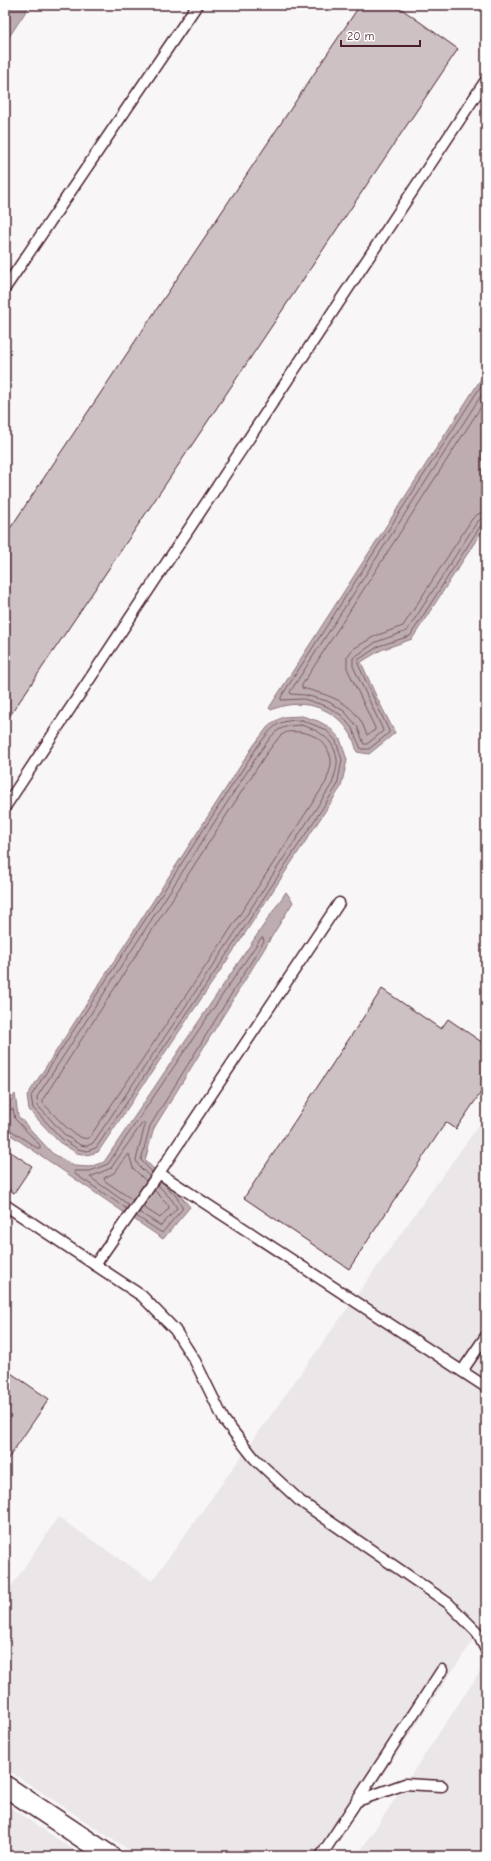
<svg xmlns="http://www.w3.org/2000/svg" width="491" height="1861" font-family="'Comic Neue',sans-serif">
	<rect width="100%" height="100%" fill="#f8f6f7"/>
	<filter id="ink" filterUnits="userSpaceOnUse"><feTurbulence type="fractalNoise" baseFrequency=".025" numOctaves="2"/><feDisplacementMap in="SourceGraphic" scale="8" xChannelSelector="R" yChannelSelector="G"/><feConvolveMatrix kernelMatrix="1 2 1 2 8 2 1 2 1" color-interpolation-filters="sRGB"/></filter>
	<g filter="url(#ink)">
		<g fill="#ebe6e8">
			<path d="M486,1115V1621L328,1856H138L5,1768V1596L58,1517L152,1581Z"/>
			<path d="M486,1663V1856H357L405,1784Z"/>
			<path d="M5,1804L83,1856H5Z"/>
		</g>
		<g fill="#bdadb0" stroke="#8f747b">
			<path d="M5,5H30L5,43Z"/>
			<path d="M486,371V525L412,639L381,650L361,662L376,696L395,733L369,754L357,752C355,745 353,736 348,730C331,705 298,698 271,710L269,708Z"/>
			<path d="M302,716L318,721L329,727L340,739L347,760L341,787L234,950L98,1152L87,1155L77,1153L59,1142L29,1110L27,1096L254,745L270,724L283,717Z"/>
			<path d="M286,892L293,902L154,1128L145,1160L179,1194L190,1207L163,1239L5,1131V1109L15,1094L18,1116L52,1153L74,1166L89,1167L104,1162Z"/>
		</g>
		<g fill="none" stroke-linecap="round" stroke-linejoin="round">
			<g stroke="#785860" stroke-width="1">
				<path d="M486,378L281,697V700L304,699L326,706L341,715L352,728L361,749H369L389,733V731L358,664V660L379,646L410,636L481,525L486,523"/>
				<path d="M486,388L290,692L291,694L305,695L327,701L344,711L357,726L364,744H367L382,732L383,730L353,666V658L376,642L407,631L477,522L481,519L486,518"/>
				<path d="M486,399L302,685V688C325,694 349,700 362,723C364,727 365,731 367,735L375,730V728L347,668V657L353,649L375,636L403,626L472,519L478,514L486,512"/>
				<path d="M302,720L326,730L336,741L342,760L337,786L231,948L96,1148L87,1151L78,1149L62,1139L33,1108L31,1096L257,747C273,727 275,720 302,720Z"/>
				<path d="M301,725C319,730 334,739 337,759C338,766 334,777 332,784L227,945L93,1143L87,1146L80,1145L65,1135L38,1106L37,1097L261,750C275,732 276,726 301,725Z"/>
				<path d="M287,732C307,730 327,737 331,760C332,766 328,775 326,782L222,942L89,1138C77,1143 52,1112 43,1103V1099L266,754L280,736Z"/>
				<path d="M5,1111L13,1109L15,1119L40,1145V1148H37L9,1129L5,1128"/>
				<path d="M133,1200L105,1181L104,1178L114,1173L129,1154L133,1168L146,1181"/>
				<path d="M129,1205L90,1177L111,1168L143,1122L145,1125L136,1160L138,1165L149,1176"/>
				<path d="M143,1207L160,1218L169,1208L168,1204L154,1190"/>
				<path d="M127,1209L75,1174L74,1171H90L108,1164L261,938H263L264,941L150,1126L141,1160L152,1172"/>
				<path d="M139,1212L161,1226L177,1208L172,1200L158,1185"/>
				<path d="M136,1216L162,1233L183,1208L176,1196L162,1182"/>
			</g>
		</g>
		<g fill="#cdc1c4" stroke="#4a1f2b">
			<path d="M360,5H396L458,49L5,723V536Z"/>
			<path d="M382,989L441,1029L448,1019L486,1045V1085L456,1129L446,1122L349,1269L244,1198Z"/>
			<path d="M5,1148L32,1166L14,1193L5,1187Z"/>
			<path d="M5,1369L49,1399L5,1463Z"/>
		</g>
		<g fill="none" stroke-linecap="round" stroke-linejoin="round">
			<defs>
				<g id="service">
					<path d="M5,288L197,5"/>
					<path d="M5,807L486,80"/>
					<path d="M159,1173L339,903"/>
					<path d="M5,1205L142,1296L175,1330L195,1361L224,1420L254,1458L300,1501L448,1603L477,1632L486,1650"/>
					<path d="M95,1265L159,1173L486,1387"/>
					<path d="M462,1371L486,1336"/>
					<path d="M357,1801L405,1784L442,1786"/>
					<path d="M321,1856L442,1670"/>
				</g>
				<path id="minor" d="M5,1786L110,1856"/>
			</defs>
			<use href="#service" stroke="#4a1f2b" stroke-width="13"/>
			<use href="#minor" stroke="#4a1f2b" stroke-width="23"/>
			<use href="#service" stroke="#fff" stroke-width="10"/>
			<use href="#minor" stroke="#fff" stroke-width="20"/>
		</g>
	</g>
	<rect width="491" height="1861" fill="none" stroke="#fff" stroke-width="20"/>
	<rect x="10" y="10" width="471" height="1841" fill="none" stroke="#4a1f2b" stroke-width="1.5" filter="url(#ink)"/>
	<path d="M341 40v6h79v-6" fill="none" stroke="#4a1f2b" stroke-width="2"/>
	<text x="347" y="40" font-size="12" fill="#4a1f2b" stroke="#ffffff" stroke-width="3" paint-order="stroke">20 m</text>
</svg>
